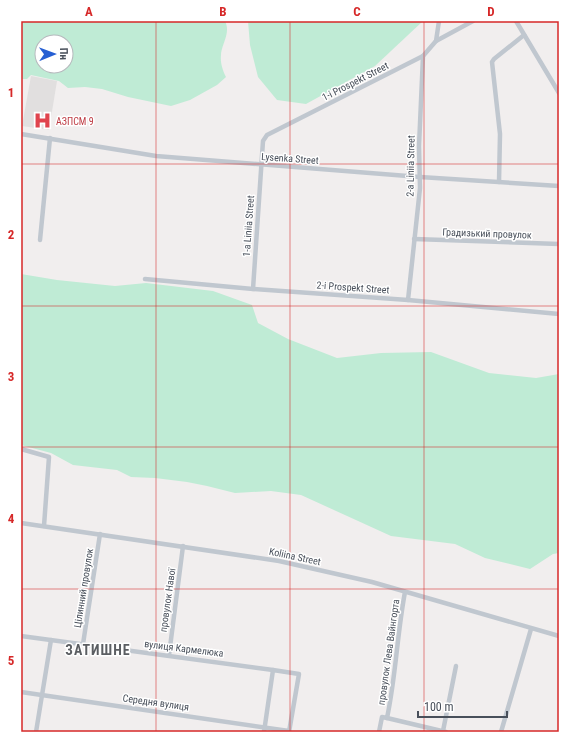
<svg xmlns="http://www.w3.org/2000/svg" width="580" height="753" font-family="'Roboto Condensed',sans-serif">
	<rect width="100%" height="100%" fill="#f1eeee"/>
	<path fill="#e1dfdf" d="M31,76L57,81L49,130L22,126Z"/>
	<g fill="#bfebd5" fill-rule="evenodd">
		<path d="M21,21H225C231,33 222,43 221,55C220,63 223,71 226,77L217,85L190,100L171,106L128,97L102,89L85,87L68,88L59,81L31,75L27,79H21ZM42,42H66V66H42Z"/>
		<path d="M248,21H423L375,66L306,104L277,100L258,77L250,45Z"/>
		<path d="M21,274L57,280L115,286L146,283L213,291L252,305L258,323L288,339L337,358L381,353L431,352L489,373L536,378L559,374V553L553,554L530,569L485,558L455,544L391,536L301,495L271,491L235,493L207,486L187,482L155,478L131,477L117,470L73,465L51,453L21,445Z"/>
	</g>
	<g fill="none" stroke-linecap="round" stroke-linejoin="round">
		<g stroke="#c0c7cf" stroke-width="4.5">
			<path d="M516,21L559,93"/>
			<path d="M436,41L439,21"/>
			<path d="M21,134L156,156L420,177L559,186"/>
			<path d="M499,182L500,134L492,62L494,59L524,35"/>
			<path d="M414,239L559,244"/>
			<path d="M40,240L50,138"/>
			<path d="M145,279L253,289L408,300L559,314"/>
			<path d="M253,289L263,141L267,135L423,56L436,41L473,21"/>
			<path d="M408,300L420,188L419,146L423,56"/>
			<path d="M21,449L49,457L44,526"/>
			<path d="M21,523L279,561L372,582L559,636"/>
			<path d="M21,636L273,670"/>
			<path d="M83,644L100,534"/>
			<path d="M169,655L183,546"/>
			<path d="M21,692L289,731"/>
			<path d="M387,718L446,732"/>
			<path d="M443,731L456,666"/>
			<path d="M36,732L51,640"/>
			<path d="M264,732L273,670L299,674L289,732"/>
			<path d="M379,732L382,717L387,718C396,676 397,634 405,592"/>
			<path d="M501,732L531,629"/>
		</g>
	</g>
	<path fill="none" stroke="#d62828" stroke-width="1" stroke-opacity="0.55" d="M156,21V732M290,21V732M424,21V732M21,164H559M21,306H559M21,447H559M21,589H559"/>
	<defs>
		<symbol id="hospital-bare" viewBox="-9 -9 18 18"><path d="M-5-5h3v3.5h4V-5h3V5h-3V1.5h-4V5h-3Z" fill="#e0444e" stroke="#fff" stroke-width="2.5" paint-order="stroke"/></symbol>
	</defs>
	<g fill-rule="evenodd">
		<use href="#hospital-bare" x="30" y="108" width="25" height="25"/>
	</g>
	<g text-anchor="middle" stroke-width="3" stroke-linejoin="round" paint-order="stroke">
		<g font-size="10" fill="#484f5a" stroke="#fff">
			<text transform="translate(355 81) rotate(-27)" y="4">1-i Prospekt Street</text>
			<text transform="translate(290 158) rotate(4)" y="4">Lysenka Street</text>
			<text transform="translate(410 166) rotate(-89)" y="4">2-a Liniia Street</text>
			<text transform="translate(248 226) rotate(-86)" y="4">1-a Liniia Street</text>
			<text transform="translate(487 233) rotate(2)" y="4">Градизький провулок</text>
			<text transform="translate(353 287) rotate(4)" y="4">2-i Prospekt Street</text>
			<text transform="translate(295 556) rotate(12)" y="4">Koliina Street</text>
			<text transform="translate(83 588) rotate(-81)" y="4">Цілинний провулок</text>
			<text transform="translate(167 600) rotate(-82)" y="4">провулок Навої</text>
			<text transform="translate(184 648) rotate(7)" y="4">вулиця Кармелюка</text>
			<text transform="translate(388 652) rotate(-82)" y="4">провулок Лева Вайнгорта</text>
			<text transform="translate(156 702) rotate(8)" y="4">Середня вулиця</text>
		</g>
		<g font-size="10" fill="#be3a42" stroke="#fff" text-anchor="start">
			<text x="56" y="125">АЗПСМ 9</text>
		</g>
		<g font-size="14" font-weight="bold" letter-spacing="1" fill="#5b5e62" stroke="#fff">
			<text x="98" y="655">ЗАТИШНЕ</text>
		</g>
	</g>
	<rect width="580" height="753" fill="none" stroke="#ffffff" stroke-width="44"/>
	<g transform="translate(54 54) rotate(89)"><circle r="19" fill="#ffffff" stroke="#b6b9bd"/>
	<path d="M0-3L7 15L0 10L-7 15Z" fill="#265fd3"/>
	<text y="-6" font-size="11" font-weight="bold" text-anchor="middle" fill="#484f5a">Пн</text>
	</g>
	<path d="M418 711v6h89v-6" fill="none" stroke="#484f5a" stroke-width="2"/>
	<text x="424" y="711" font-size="12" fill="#484f5a" stroke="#ffffff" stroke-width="3" paint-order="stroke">100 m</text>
	<rect x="22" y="22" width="536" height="709" fill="none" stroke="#d62828" stroke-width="1.5"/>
	<g font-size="13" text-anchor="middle" font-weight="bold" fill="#d62828">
		<text x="89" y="16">A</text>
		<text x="223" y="16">B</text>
		<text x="357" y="16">C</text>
		<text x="491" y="16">D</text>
		<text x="11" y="97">1</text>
		<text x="11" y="239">2</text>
		<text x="11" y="381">3</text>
		<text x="11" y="523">4</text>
		<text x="11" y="665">5</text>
	</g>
</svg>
